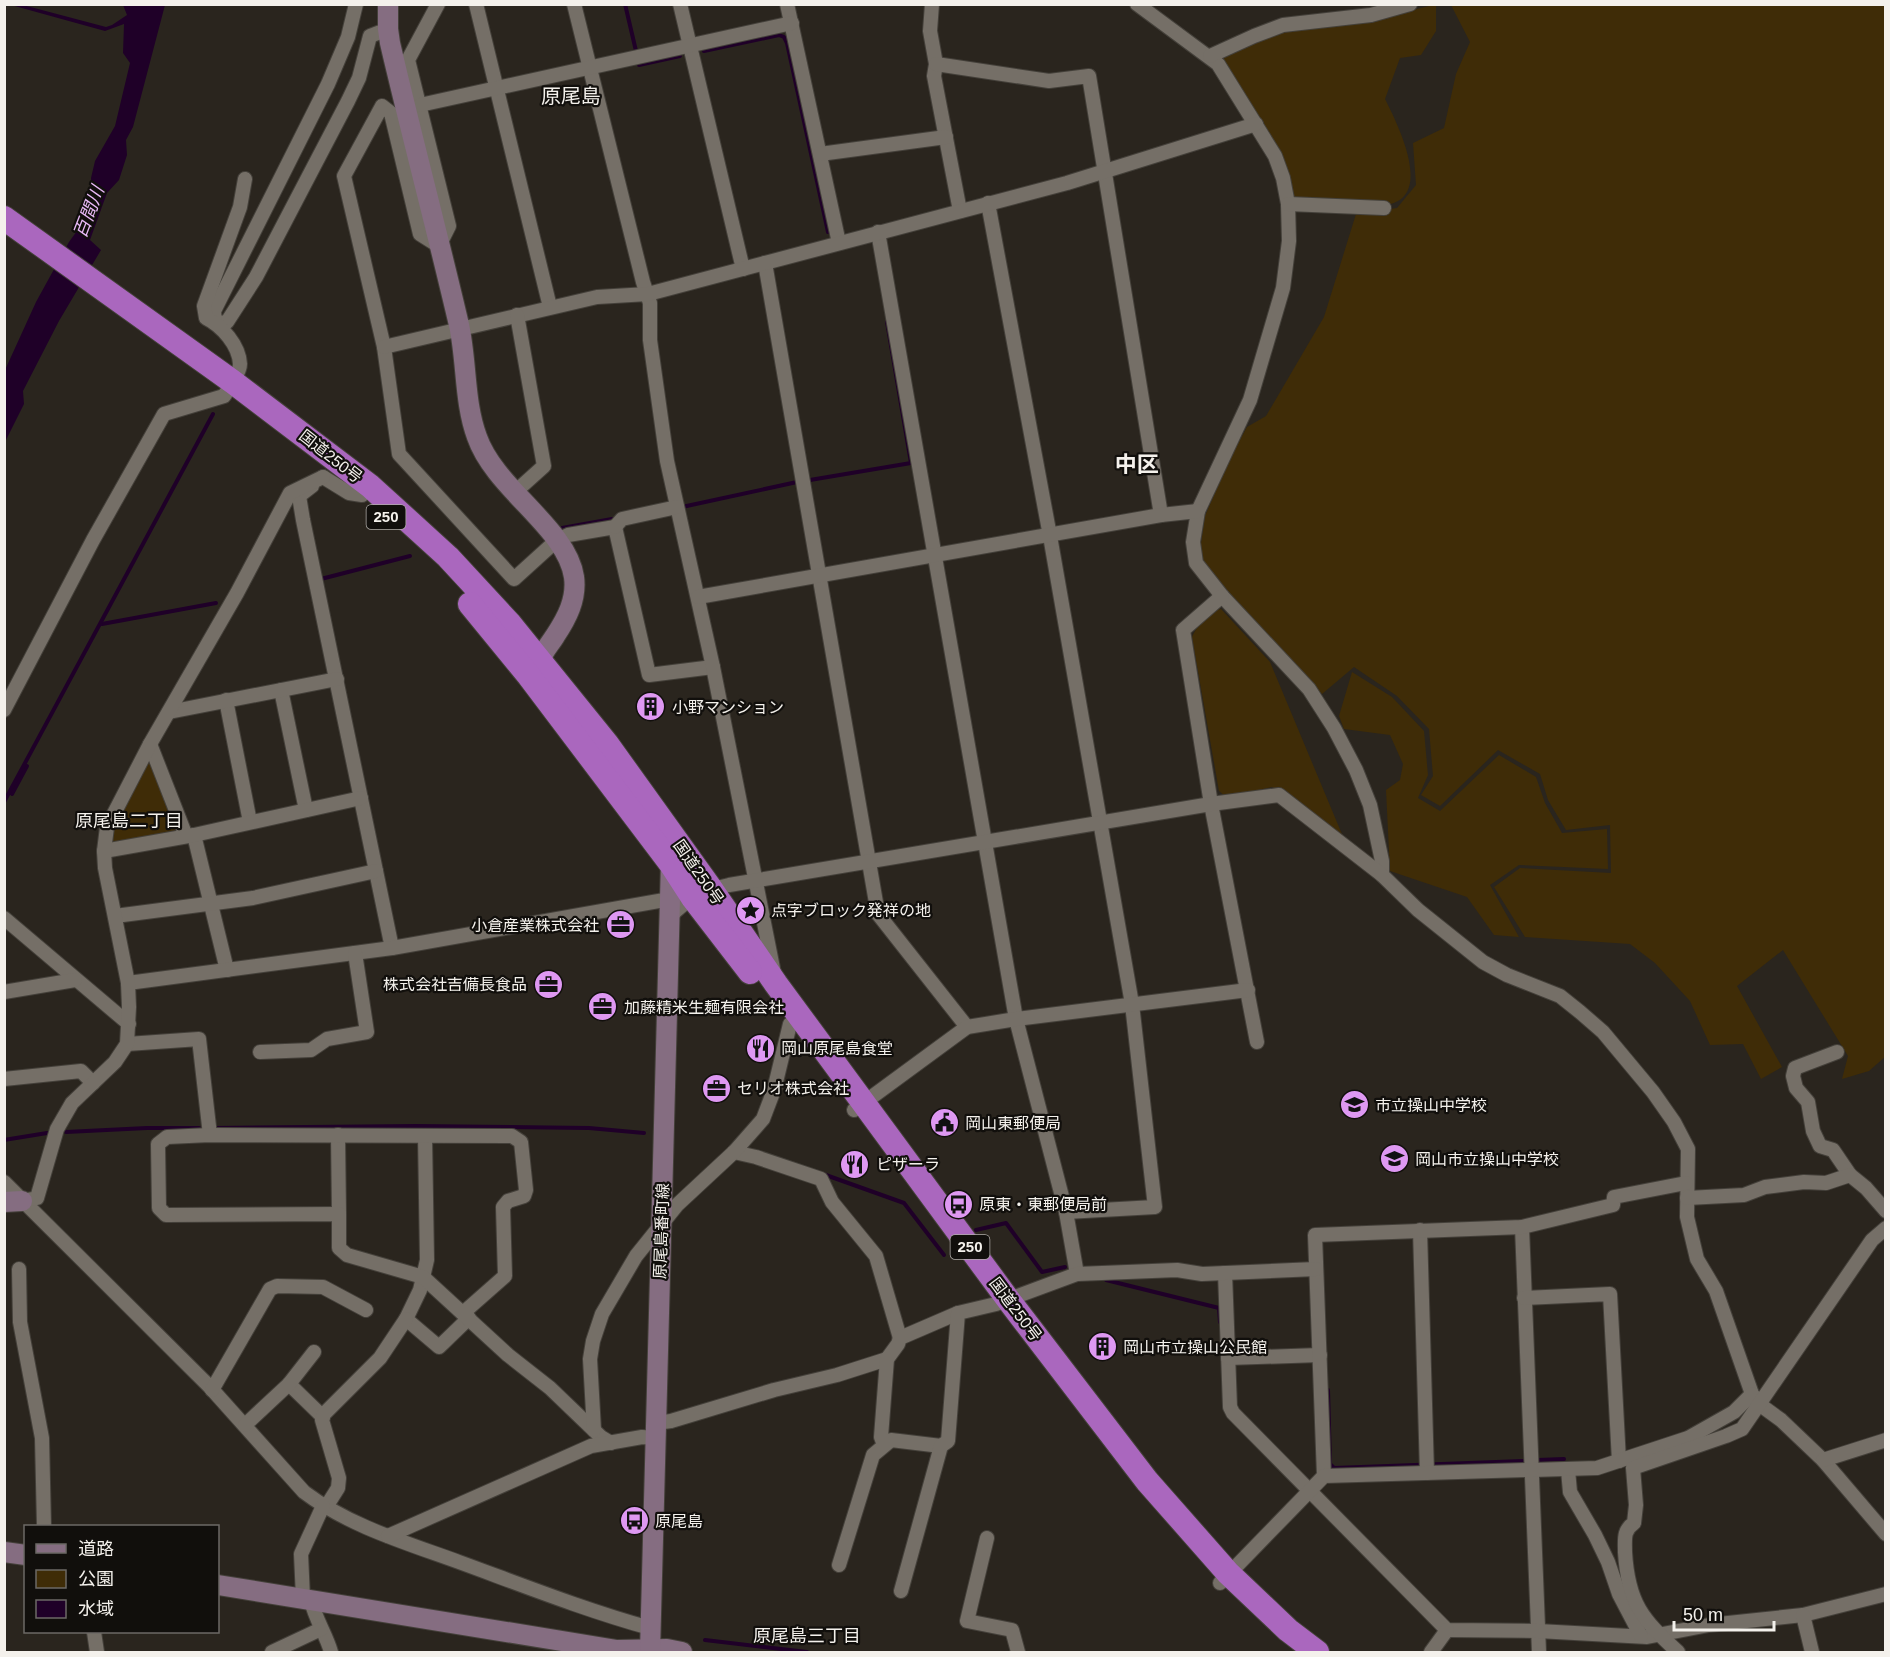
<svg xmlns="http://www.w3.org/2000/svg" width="1890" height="1657" font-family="Helvetica,'Noto Sans JP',sans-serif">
	<rect width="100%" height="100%" fill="#2a251e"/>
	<g fill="#3f2c07">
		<path d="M1433,5H1436V31L1421,55L1400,58L1385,99C1397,123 1436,199 1385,205C1376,206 1366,205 1357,204C1336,204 1314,203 1292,202L1222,64L1226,53L1279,30L1360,23Z"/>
		<path d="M1451,5H1885L1886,1056L1869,1071L1842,1079L1848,1056L1783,950L1737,986L1782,1067L1761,1079L1743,1044L1710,1045L1690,1001L1655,963L1630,944L1525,937L1494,887L1520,868L1611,873L1610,825L1566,830L1548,800L1540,774L1498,750L1440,806L1421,795L1433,776L1429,729L1397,696L1354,667L1322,694L1236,601L1204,562L1200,552L1201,543L1205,516L1229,460L1247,427L1266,416L1324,317L1356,214L1397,208L1416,185L1413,143L1444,128L1456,74L1470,42Z"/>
		<path d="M1221,609L1270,662L1344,839L1284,793L1272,787L1226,797L1219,791L1192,637C1197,626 1209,611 1221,609Z"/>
		<path d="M1352,672L1392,697L1424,731L1428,775L1418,798L1440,811L1499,755L1536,777L1545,803L1562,833L1607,829L1608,869L1519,865L1490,885L1519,937L1494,935L1467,897L1390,871L1386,790L1400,780L1403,764L1390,735L1344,729L1339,716Z"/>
		<path d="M148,762L154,764L177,826L175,833L109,846L112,830Z"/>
	</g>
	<path fill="#1f0028" d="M11,5H23L106,27L112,25L127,15L123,5H165L133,127L126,140L127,155L119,180L107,193L90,240L101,250L59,321L23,391L24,404L5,442V370L36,302L69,242L82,224L92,193L91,178L95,161L115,126L130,63L123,53L124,24L105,31Z"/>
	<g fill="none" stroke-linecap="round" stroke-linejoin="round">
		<g stroke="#1f0028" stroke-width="4">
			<path d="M625,4L636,51"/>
			<path d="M704,51L779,35L784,37L787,43L828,232"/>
			<path d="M639,63V65L680,56"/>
			<path d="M810,480L911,463L887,322"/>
			<path d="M682,507L797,482"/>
			<path d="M562,528L612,519"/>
			<path d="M321,579L410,556"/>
			<path d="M102,624L216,603"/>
			<path d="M12,794L27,766"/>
			<path d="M4,802L213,414"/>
			<path d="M216,1128L416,1126L589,1128L644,1133"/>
			<path d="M66,1132L147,1128H199"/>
			<path d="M4,1140L47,1133"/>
			<path d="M823,1174L904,1203L944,1255"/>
			<path d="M976,1230L1006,1223L1042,1272L1065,1267"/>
			<path d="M1106,1280L1219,1308L1220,1322"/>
			<path d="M1328,1390L1330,1464L1334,1468L1523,1461"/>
			<path d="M1538,1460L1564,1459"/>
			<path d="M705,1640L807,1652"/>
		</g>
		<defs>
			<g id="street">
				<path d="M438,4L408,60L449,226L439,246L420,234L391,113L382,106L344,176L384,347L399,454L514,579L557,540L568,535L615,527L649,675L713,667"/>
				<path d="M476,4L550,307"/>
				<path d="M574,4L643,282L650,303V340L667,461L713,667L774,973"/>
				<path d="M680,4L743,269"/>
				<path d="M787,4L839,243"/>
				<path d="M932,4L930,31L936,64L934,76L960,211"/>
				<path d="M1137,4L1218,64L1275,156L1283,178L1288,204L1289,241L1283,288L1250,400L1198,511L1193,542L1196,563L1222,596L1309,689L1334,728L1356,770L1370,805L1382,861V875"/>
				<path d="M1210,56L1254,36L1283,25L1371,15L1410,4"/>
				<path d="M936,64L1049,81L1089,76L1161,515"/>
				<path d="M420,105L792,23"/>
				<path d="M820,154L946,137"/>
				<path d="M988,203L1050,536L1132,1004L1155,1207L1066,1212"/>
				<path d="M1288,204L1384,208"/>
				<path d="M878,232L1016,1019L1066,1212L1077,1274"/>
				<path d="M765,263L878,914L967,1027"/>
				<path d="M215,323L227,322L256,277L348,101L359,78L370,36L388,29"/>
				<path d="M215,323L214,311L328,84L348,37L356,4"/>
				<path d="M384,347L597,297L648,294L1067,183L1256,124"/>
				<path d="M233,382C236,376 240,370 240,364C239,345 222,326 206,318L204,306L240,207L245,179"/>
				<path d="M323,477L349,493L362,495"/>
				<path d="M312,486L299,496L303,520L392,948"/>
				<path d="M514,493L544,466L517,315"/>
				<path d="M615,527L622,519L677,507"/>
				<path d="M1222,596L1183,630L1211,804L1257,1042"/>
				<path d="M698,597L1161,515L1198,511"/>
				<path d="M281,690L306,810"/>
				<path d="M226,700L250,822"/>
				<path d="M4,710L93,540L164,414L224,396L228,390"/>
				<path d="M169,712L337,679"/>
				<path d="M150,744L186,836"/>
				<path d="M194,835L227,970"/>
				<path d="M104,851L194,835L361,798"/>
				<path d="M115,916L253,898L376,871"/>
				<path d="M670,917C686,899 705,890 729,885L1211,804L1279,795L1382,875L1418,910L1483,962L1507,975L1560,996L1580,1012L1603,1032L1653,1092L1674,1122L1688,1149L1687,1217L1697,1259L1716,1291L1752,1394L1759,1404L1781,1420L1823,1460L1886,1534"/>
				<path d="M4,918L129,1024"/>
				<path d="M128,983L392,948L670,899"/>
				<path d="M4,992L75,980"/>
				<path d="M127,1044L199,1039L210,1135"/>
				<path d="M260,1052L311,1050L327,1039L367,1032L355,953"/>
				<path d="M1837,1052L1795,1068L1793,1076L1796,1088L1808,1102L1813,1131L1820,1146L1833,1150L1850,1175"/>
				<path d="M4,1079L81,1071L93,1083"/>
				<path d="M854,1110L967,1027L1016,1019L1248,990"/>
				<path d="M338,1135L339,1214"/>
				<path d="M425,1136L427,1260L420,1290L406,1319L439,1347L469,1318"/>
				<path d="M734,1152L756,1157L821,1179L832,1202L876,1256L900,1338"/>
				<path d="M4,1182L209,1386L304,1492C349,1526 407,1543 459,1562C522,1585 585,1610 650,1628"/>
				<path d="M1687,1198L1744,1195L1765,1187L1804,1182L1826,1183L1850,1175L1866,1188L1886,1211"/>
				<path d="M22,1201L37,1198L57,1129L72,1103L115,1062L127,1044L129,1007L128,983L105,868L104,851L107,827L150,744L237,593L290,493L323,477"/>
				<path d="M1522,1227L1539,1652"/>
				<path d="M1420,1230L1427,1473"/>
				<path d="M19,1269L20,1322L42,1438L44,1526"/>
				<path d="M1225,1273L1230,1407L1233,1413L1447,1630L1538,1631L1647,1637L1709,1625L1803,1615L1886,1594"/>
				<path d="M1524,1298L1610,1294L1619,1461"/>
				<path d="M463,1313L505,1276L503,1207L508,1201L524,1196L526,1190L521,1142L512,1136L210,1135L167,1137L158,1144L159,1208L166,1215L339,1214V1248L347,1255L423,1277L508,1355L550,1388L601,1437L611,1443"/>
				<path d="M1228,1358L1320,1355"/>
				<path d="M289,1384L323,1417"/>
				<path d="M212,1390L270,1289L277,1286L323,1287L366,1310"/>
				<path d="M656,1423L671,1421L774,1390L837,1375L887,1359"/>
				<path d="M245,1425L289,1384L314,1352"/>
				<path d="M594,1430L590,1359L593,1341L602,1314L636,1256L677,1205L734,1152L763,1119L774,1090L790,1024"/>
				<path d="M884,1445L881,1437L887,1359L898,1344L900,1338L958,1313"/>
				<path d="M1823,1460L1886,1440"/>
				<path d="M1568,1470L1570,1492L1595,1535L1608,1562L1619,1594L1641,1636"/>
				<path d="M1324,1476L1315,1235L1522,1227L1613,1205L1614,1197L1686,1183"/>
				<path d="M326,1507L338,1488L339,1478L322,1420L324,1414L380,1358L406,1319"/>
				<path d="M388,1536L591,1446L642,1437L655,1438"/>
				<path d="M987,1538L967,1621L1012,1630L1018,1652"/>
				<path d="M839,1565L873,1455L891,1440L941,1446"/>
				<path d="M1220,1583L1324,1476L1597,1468L1688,1438L1734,1412L1752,1394"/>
				<path d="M901,1591L941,1446L948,1441L958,1313L996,1304L1077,1274L1177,1270L1202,1274L1316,1269"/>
				<path d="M303,1598L301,1554L323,1506"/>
				<path d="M311,1600C315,1619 326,1634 331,1652"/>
				<path d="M1803,1615L1812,1652"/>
				<path d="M94,1632L97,1652"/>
				<path d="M272,1652L321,1629"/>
				<path d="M1431,1652L1447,1630"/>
				<path d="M1678,1652C1642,1619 1628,1603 1625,1552C1625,1540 1623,1530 1634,1523L1636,1505L1633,1468L1726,1436L1742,1429L1872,1240L1886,1228"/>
			</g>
			<g id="secondary">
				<path d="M388,4V29L390,43C412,137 437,231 459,325C467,362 464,402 477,437C495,489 567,528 574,577C577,599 567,618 555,636C549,646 542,651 540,663"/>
				<path d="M4,1202L22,1201"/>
				<path d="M4,1552L26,1555"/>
				<path d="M218,1585L617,1650L667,1649L682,1652"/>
				<path d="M650,1652L671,861"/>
			</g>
			<g id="highway">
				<path d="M4,218L233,382L370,486L448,557L510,624L607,744L711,889L776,984L1007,1298L1147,1481L1228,1573L1288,1630L1317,1652"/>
				<path d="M470,604L529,676L671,864L693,898L750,972"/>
			</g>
		</defs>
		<use href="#street" stroke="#44403a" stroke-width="16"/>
		<use href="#secondary" stroke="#44403a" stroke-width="22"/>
		<use href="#highway" stroke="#44403a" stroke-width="26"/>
		<use href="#street" stroke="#756f67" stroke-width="14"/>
		<use href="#secondary" stroke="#856d81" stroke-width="20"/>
		<use href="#highway" stroke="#aa67be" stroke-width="24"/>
	</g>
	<defs>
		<symbol id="building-disc" viewBox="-11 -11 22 22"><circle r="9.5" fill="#de98f2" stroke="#110f0c"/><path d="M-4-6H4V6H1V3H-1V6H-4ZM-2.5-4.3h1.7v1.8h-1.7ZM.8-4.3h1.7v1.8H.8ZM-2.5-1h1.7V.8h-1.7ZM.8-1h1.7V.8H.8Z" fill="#111"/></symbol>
		<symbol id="sight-disc" viewBox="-11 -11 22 22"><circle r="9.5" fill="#de98f2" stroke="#110f0c"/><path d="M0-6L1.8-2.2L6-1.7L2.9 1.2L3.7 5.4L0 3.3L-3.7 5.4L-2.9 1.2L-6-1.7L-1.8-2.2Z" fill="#111"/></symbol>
		<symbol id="office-disc" viewBox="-11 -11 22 22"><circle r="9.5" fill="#de98f2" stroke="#110f0c"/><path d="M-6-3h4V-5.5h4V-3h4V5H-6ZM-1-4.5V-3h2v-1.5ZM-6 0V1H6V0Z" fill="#111"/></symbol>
		<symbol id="restaurant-disc" viewBox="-11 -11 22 22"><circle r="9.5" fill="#de98f2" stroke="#110f0c"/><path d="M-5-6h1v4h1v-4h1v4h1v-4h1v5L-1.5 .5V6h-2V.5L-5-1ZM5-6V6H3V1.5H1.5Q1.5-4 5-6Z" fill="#111"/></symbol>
		<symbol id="school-disc" viewBox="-11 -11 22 22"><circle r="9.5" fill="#de98f2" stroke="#110f0c"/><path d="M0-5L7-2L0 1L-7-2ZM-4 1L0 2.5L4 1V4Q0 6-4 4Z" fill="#111"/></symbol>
		<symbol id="civic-disc" viewBox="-11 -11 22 22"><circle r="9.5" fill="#de98f2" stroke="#110f0c"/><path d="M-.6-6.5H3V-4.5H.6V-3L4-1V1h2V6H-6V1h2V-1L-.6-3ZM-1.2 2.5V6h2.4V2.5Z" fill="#111"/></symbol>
		<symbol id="bus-disc" viewBox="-11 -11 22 22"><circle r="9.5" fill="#de98f2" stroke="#110f0c"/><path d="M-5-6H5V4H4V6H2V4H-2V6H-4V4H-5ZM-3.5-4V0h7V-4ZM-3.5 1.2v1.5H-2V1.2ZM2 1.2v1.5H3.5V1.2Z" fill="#111"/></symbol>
	</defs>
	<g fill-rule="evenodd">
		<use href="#building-disc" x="634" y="690" width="33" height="33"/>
		<use href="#sight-disc" x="734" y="894" width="33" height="33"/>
		<use href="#office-disc" x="604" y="908" width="33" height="33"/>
		<use href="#office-disc" x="532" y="968" width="33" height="33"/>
		<use href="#office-disc" x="586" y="990" width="33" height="33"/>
		<use href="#restaurant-disc" x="744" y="1032" width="33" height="33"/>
		<use href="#office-disc" x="700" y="1072" width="33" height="33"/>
		<use href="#school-disc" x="1338" y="1088" width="33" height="33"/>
		<use href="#civic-disc" x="928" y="1106" width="33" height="33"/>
		<use href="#school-disc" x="1378" y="1142" width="33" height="33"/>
		<use href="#restaurant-disc" x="838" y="1148" width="33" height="33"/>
		<use href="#bus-disc" x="942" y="1188" width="33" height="33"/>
		<use href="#building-disc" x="1086" y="1330" width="33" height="33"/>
		<use href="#bus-disc" x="618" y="1504" width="33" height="33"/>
	</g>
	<g text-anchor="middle" stroke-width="4.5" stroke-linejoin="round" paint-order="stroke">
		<g fill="#110f0c" stroke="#b0ada9" stroke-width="1.5">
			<rect x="366.5" y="505" width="39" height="24" rx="4.5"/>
			<rect x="950.5" y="1235" width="39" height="24" rx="4.5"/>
		</g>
		<g font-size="15" font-weight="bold" fill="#f4f1ec">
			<text x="386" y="522">250</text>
			<text x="970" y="1252">250</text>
		</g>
		<g font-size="16" fill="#f4f1ec" stroke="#110f0c">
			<text transform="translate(331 456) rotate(38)" y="6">国道250号</text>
			<text transform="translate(699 872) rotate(55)" y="6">国道250号</text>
			<text transform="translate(661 1231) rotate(-88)" y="6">原尾島番町線</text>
			<text transform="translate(1016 1309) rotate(53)" y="6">国道250号</text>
		</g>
		<g font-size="16" fill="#f4f1ec" stroke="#110f0c" text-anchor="start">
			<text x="672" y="713">小野マンション</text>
			<text x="771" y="916">点字ブロック発祥の地</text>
			<text x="599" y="931" text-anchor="end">小倉産業株式会社</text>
			<text x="527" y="990" text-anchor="end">株式会社吉備長食品</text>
			<text x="624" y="1013">加藤精米生麺有限会社</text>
			<text x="781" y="1054">岡山原尾島食堂</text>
			<text x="737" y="1094">セリオ株式会社</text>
			<text x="1375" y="1111">市立操山中学校</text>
			<text x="965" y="1129">岡山東郵便局</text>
			<text x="1415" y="1165">岡山市立操山中学校</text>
			<text x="876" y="1170">ピザーラ</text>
			<text x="979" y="1210">原東・東郵便局前</text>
			<text x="1123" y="1353">岡山市立操山公民館</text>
			<text x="655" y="1527">原尾島</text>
		</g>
		<g font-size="18" font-style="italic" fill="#e8b9f6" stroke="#110f0c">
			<text transform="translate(89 212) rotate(-69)" y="6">百間川</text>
		</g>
		<g font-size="18" fill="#f4f1ec" stroke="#110f0c">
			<text x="129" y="827">原尾島二丁目</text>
			<text x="807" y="1642">原尾島三丁目</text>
		</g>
		<g font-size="20" fill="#f4f1ec" stroke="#110f0c">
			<text x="571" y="103">原尾島</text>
		</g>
		<g font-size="22" font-weight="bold" fill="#f4f1ec" stroke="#110f0c">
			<text x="1137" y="472">中区</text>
		</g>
	</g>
	<rect width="1890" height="1657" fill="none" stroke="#f4f1ec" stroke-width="12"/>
	<rect x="24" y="1525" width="195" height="108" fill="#110f0c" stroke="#6c6966" stroke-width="1.5"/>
	<rect x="36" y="1544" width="30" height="9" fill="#856d81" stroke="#6c6966" stroke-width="1.5"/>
	<text x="78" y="1555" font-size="18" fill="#f4f1ec">道路</text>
	<rect x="36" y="1570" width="30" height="18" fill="#3f2c07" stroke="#6c6966" stroke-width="1.5"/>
	<text x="78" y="1585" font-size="18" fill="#f4f1ec">公園</text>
	<rect x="36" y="1600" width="30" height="18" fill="#1f0028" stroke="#6c6966" stroke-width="1.5"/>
	<text x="78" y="1615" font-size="18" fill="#f4f1ec">水域</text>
	<path d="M1674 1621v9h100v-9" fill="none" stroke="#f4f1ec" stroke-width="3"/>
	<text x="1683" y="1621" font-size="18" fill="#f4f1ec" stroke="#110f0c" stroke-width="4.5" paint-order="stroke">50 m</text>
</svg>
